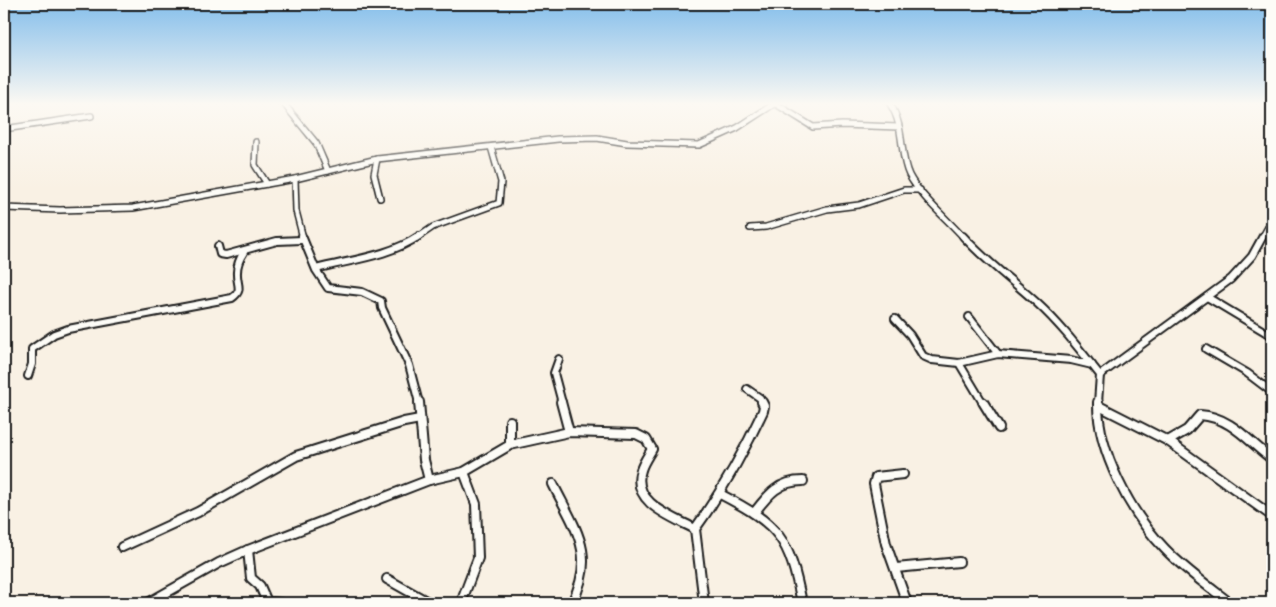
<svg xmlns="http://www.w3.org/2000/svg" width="1276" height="607" font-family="Pangolin,sans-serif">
	<rect width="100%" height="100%" fill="#f9f1e4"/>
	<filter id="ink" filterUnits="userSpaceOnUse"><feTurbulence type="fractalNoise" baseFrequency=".02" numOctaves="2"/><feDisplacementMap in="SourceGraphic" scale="10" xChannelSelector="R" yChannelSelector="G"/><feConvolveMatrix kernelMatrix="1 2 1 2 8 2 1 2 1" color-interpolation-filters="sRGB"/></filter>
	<g filter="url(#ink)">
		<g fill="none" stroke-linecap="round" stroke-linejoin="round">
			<defs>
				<g id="minor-far2">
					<path d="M284,104L316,143L328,171"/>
					<path d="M776,104L813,127L842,125L899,127"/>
					<path d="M890,104C905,126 899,155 909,175C919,195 949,221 964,238"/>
					<path d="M4,129L91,116"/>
					<path d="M256,142L255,165L267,184"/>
					<path d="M377,159L374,174L380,198"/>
					<path d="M295,179L296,211L303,238"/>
					<path d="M4,208L60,210L133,208L295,179L377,159L558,139L597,138L627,143L699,145L737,128L774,104"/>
					<path d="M750,228L766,227L827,209L859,205L904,190H920"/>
					<path d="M417,238L433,227L499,203L501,182L491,147"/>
					<path d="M1262,238L1272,220"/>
				</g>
				<g id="minor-far1">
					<path d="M302,236L316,270L328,288L362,292L381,301L382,308L409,365L419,403"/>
					<path d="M963,236C985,261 1012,280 1037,303C1061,325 1080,350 1100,375"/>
					<path d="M218,246L220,254L226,255L277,241L302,240"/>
					<path d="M316,269C350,260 390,256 419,236"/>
					<path d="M1207,297L1272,336"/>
					<path d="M969,317L998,354"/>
					<path d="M895,319L910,335L923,356L932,360L959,363L998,354L1071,360L1092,365"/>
					<path d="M1206,349L1247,373L1272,392"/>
					<path d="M559,359L554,373L562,403"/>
					<path d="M959,363L983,403"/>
					<path d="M28,376L32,364V349L54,334L68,329L232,298C244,290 236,284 237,272C237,265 240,258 244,252"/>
					<path d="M747,389L760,398L762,403"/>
					<path d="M1098,403L1100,375L1231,279L1252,256L1263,236"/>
				</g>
				<g id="minor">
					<path d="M419,402L424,460L429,480"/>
					<path d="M561,402L569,432"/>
					<path d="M983,402L999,428"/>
					<path d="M1098,402C1097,451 1131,514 1165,549C1184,569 1208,586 1230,603"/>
					<path d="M1099,406L1168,441L1272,516"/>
					<path d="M510,421V445"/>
					<path d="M1168,441L1187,430L1200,415C1231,417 1248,441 1272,459"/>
					<path d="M903,474L876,477L874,484L886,544L907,603"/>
					<path d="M553,484C575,529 597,553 572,603"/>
					<path d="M720,494C780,525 789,538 802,603"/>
					<path d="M754,513C768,495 778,481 803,481"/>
					<path d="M122,547L198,512L296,456L404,422L420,419"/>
					<path d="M248,550L251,578L260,586L267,602L280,603"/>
					<path d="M896,568L959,562"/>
					<path d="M387,579L426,601L434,603"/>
					<path d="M148,603L219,563L248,550L429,480L464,472L510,445L569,432L636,434L646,439L652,449C648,456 643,463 641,470C630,503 673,517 695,529"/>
					<path d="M461,603L478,558L476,504L464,472"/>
					<path d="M704,603L695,529C723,490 743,454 763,411L764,406L762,402"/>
				</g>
			</defs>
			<use href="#minor-far2" stroke="#1c1c1c" stroke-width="8"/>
			<use href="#minor-far1" stroke="#1c1c1c" stroke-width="10"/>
			<use href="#minor" stroke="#1c1c1c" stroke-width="12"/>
			<use href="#minor-far2" stroke="#fdfcf7" stroke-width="5"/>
			<use href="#minor-far1" stroke="#fdfcf7" stroke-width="6"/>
			<use href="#minor" stroke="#fdfcf7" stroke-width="8"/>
		</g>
	</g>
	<linearGradient id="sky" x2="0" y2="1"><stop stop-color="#84beeb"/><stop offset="0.55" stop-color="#fcf9f3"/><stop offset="1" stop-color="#fcf9f3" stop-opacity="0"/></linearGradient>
	<rect width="1276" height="189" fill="url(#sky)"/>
	<rect width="1276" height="607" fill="none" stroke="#fdfcf7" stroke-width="20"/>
	<rect x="10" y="10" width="1256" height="587" fill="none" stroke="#1c1c1c" stroke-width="2" filter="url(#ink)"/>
</svg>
